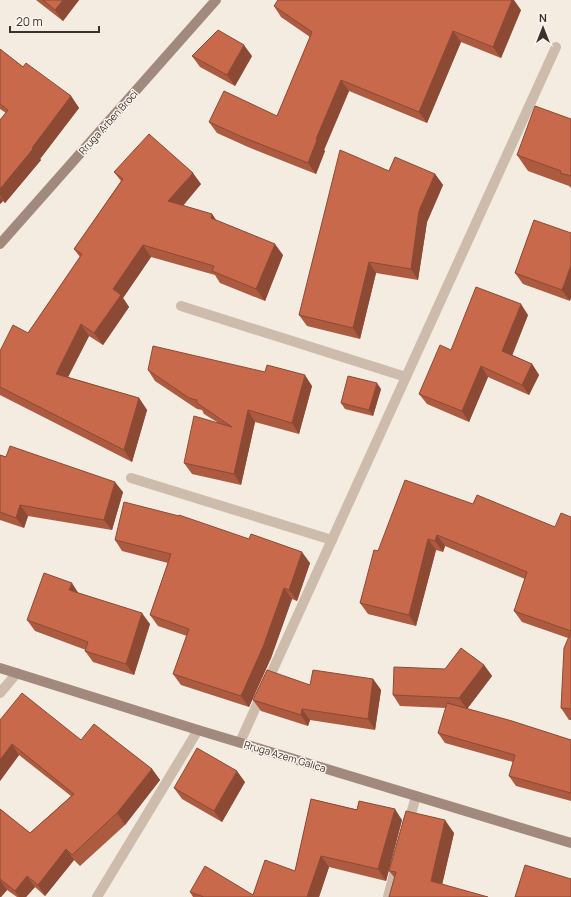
<svg xmlns="http://www.w3.org/2000/svg" width="571" height="897" font-family="Manrope,sans-serif">
	<rect width="100%" height="100%" fill="#f4ebe1"/>
	<g fill="none" stroke-linecap="round" stroke-linejoin="round">
		<g stroke="#cdbbac" stroke-width="10">
			<path d="M181,306L406,377"/>
			<path d="M131,478L332,540"/>
			<path d="M0,693L17,673"/>
			<path d="M240,742L556,47"/>
			<path d="M408,825L416,796"/>
			<path d="M97,897L198,730"/>
			<path d="M388,897L397,863"/>
		</g>
		<g stroke="#a18a7d" stroke-width="10">
			<path d="M0,244L216,0"/>
			<path d="M0,668L198,730L571,843"/>
		</g>
	</g>
	<g fill="#ac5a40">
		<path d="M36,0H79L63,21Z"/>
		<path d="M274,6L521,10L501,58L461,42L427,123L349,91L324,150L325,151L316,174L248,147L217,133L209,122L277,116L310,37L281,17Z"/>
		<path d="M0,49L23,67L71,96L79,108L40,159L41,160L5,203L3,201L0,204V120L6,113L0,109Z"/>
		<path d="M192,56H252L235,86L200,67Z"/>
		<path d="M571,119V188L569,186L528,171L517,155Z"/>
		<path d="M389,171L435,174L443,185L427,222L418,280L376,273L360,339L307,326L299,315Z"/>
		<path d="M114,172L201,184L183,206L212,214L216,220L283,255L265,301L220,283L215,275L151,257L123,298L129,307L103,345L89,336L68,377L139,398L147,410L132,462L0,395V351L28,333L80,257L74,249L121,181Z"/>
		<path d="M534,220L570,301L523,284L515,273Z"/>
		<path d="M528,315L512,355L532,364L539,375L529,395L488,377L469,422L427,404L419,394L451,350Z"/>
		<path d="M148,370L312,386L299,434L255,422L241,485L192,474L184,463L217,422L204,414L202,410L197,409L155,381Z"/>
		<path d="M381,389L373,416L345,409L341,403Z"/>
		<path d="M0,455L123,492L112,530L28,516L24,528L0,520Z"/>
		<path d="M473,504L555,527L571,517V720H569L561,708L568,638L522,622L514,611L525,579L445,546L443,552L436,550L416,626L368,614L360,603L378,551Z"/>
		<path d="M115,540L310,563L297,601L292,599L271,658L249,707L181,685L173,674L187,636L158,626L150,615L168,563L122,551Z"/>
		<path d="M79,593L150,624L134,675L93,662L85,651L86,650L35,631L27,620Z"/>
		<path d="M484,665L492,676L467,709L571,740V801L516,786L509,776L513,762L445,743L438,733L446,708L400,706L393,695L445,669Z"/>
		<path d="M373,679L381,690L375,730L310,720L308,726L261,711L253,700L310,685Z"/>
		<path d="M0,720L81,740L152,769L160,780L125,825L80,866L74,860L45,896L35,887L26,897H17L7,890L1,897H0V809L30,833L71,796L19,755L0,781Z"/>
		<path d="M245,782L222,822L182,799L174,788Z"/>
		<path d="M311,799L402,820L386,881L329,867L319,897H193L190,892L253,895L295,871Z"/>
		<path d="M454,833L442,884L394,877L389,871Z"/>
	</g>
	<g fill="#8c4a34">
		<path d="M63,0H79L63,21L55,10Z"/>
		<path d="M512,0H514L521,10L501,58L493,47Z"/>
		<path d="M453,31L461,42L427,123L419,112Z"/>
		<path d="M244,45L252,56L235,86L227,75Z"/>
		<path d="M341,80L349,91L324,150L325,151L316,174L308,163L316,139Z"/>
		<path d="M71,96L79,108L40,159L41,160L5,203L0,195V189Z"/>
		<path d="M193,173L201,184L176,213L168,201Z"/>
		<path d="M435,174L443,185L427,222L418,280L411,269L419,211Z"/>
		<path d="M0,197L3,201L0,204Z"/>
		<path d="M212,214L220,226L211,218Z"/>
		<path d="M275,244L283,255L265,301L256,289Z"/>
		<path d="M143,245L151,257L123,298L129,307L103,345L94,333L113,289Z"/>
		<path d="M369,262L376,273L360,339L353,328Z"/>
		<path d="M571,265V298L570,301L562,290Z"/>
		<path d="M521,304L528,315L510,361L502,351Z"/>
		<path d="M81,324L89,336L64,385L56,374Z"/>
		<path d="M532,364L539,375L529,395L522,385Z"/>
		<path d="M481,366L488,377L469,422L462,411Z"/>
		<path d="M305,375L312,386L299,434L292,423Z"/>
		<path d="M377,383L381,389L373,416L369,410Z"/>
		<path d="M139,398L147,410L132,462L124,450Z"/>
		<path d="M248,410L255,422L241,485L234,474Z"/>
		<path d="M115,482L123,492L112,530L104,520Z"/>
		<path d="M20,505L28,516L24,528L16,518Z"/>
		<path d="M437,535L445,546L443,552L435,541Z"/>
		<path d="M428,539L436,550L416,626L409,615Z"/>
		<path d="M302,552L310,563L297,601L289,590Z"/>
		<path d="M72,583L79,594L69,590Z"/>
		<path d="M284,588L292,599L271,658L249,707L241,696Z"/>
		<path d="M142,613L150,624L134,675L126,664Z"/>
		<path d="M484,665L492,676L467,709L459,698Z"/>
		<path d="M373,679L381,690L375,730L368,719Z"/>
		<path d="M302,709L310,720L308,726L301,715Z"/>
		<path d="M12,744L19,755L0,781V760Z"/>
		<path d="M152,769L160,780L125,825L117,813Z"/>
		<path d="M237,771L245,782L222,822L214,811Z"/>
		<path d="M395,809L402,820L386,881L378,869Z"/>
		<path d="M445,820L454,833L440,894L431,881Z"/>
		<path d="M66,849L74,860L45,896L38,885Z"/>
		<path d="M321,856L329,867L319,897H307Z"/>
		<path d="M27,876L35,887L26,897H19L15,891Z"/>
		<path d="M0,880L7,890L1,897H0Z"/>
	</g>
	<g fill="#c8694b" stroke="#8c4a34">
		<path d="M43,0H63L55,10Z"/>
		<path d="M278,0H512L493,47L453,31L419,112L341,80L316,139L317,140L308,163L240,136L209,122L224,91L277,116L312,32L274,6Z"/>
		<path d="M218,30L244,45L227,75L192,56Z"/>
		<path d="M0,49L23,67L26,63L71,96L32,148L33,149L0,189V120L8,110L0,104Z"/>
		<path d="M535,106L571,119V176L560,173L561,171L517,155Z"/>
		<path d="M149,134L193,173L168,201L212,214L211,218L275,244L256,289L212,271L214,266L143,245L113,289L121,295L94,333L81,324L56,374L139,398L124,450L0,387V351L13,325L28,333L82,254L74,249L123,179L114,172Z"/>
		<path d="M340,150L389,171L395,157L435,174L419,211L411,269L369,262L353,328L299,315Z"/>
		<path d="M534,220L571,233V265L562,290L515,273Z"/>
		<path d="M476,287L521,304L502,351L532,364L522,385L481,366L462,411L419,394L440,345L451,350Z"/>
		<path d="M153,346L265,372L267,365L305,375L292,423L248,410L234,474L184,463L194,416L232,427L197,403V400L189,398L148,370Z"/>
		<path d="M348,376L377,383L369,410L341,403Z"/>
		<path d="M10,446L115,482L104,520L20,505L16,518L0,512V455L6,457Z"/>
		<path d="M405,480L473,504L477,495L555,527L561,513L571,517V631L514,611L527,572L437,535L435,541L428,539L409,615L360,603L374,550L378,551Z"/>
		<path d="M124,502L179,516V515L249,539L251,534L302,552L289,590L284,588L263,647L241,696L173,674L189,629L150,615L171,554L115,540Z"/>
		<path d="M44,573L72,583L69,590L142,613L126,664L85,651L88,642L27,620Z"/>
		<path d="M571,632V709L561,708L564,648Z"/>
		<path d="M461,648L484,665L459,698L393,695L394,667L445,669Z"/>
		<path d="M267,670L310,685L313,670L373,679L368,719L302,709L301,715L253,700Z"/>
		<path d="M22,693L81,740L94,724L152,769L117,813L72,855L66,849L38,885L27,876L15,891L0,879V809L30,833L74,794L12,744L0,760V720Z"/>
		<path d="M447,703L512,721L571,740V793L509,776L515,755L438,733Z"/>
		<path d="M197,748L237,771L214,811L174,788Z"/>
		<path d="M311,799L357,810L359,801L395,809L378,869L321,856L307,897H204L190,892L205,866L253,895L265,860L295,871Z"/>
		<path d="M406,811L445,820L431,881L488,897H389L396,872L389,871Z"/>
		<path d="M525,865L571,879V897H515Z"/>
	</g>
	<g text-anchor="middle" stroke-width="3" stroke-linejoin="round" paint-order="stroke">
		<g font-size="10" fill="#3b302b" stroke="#fbf5ee">
			<text transform="translate(108 122) rotate(-48)" y="4">Rruga Arben Broci</text>
			<text transform="translate(285 756) rotate(17)" y="4">Rruga Azem Galica</text>
		</g>
	</g>
	<g transform="translate(543 28)" stroke="#fbf5ee" stroke-width="3" paint-order="stroke">
	<path d="M0-3L7 15L0 10L-7 15Z" fill="#3b302b"/>
	<text y="-6" font-size="11" font-weight="bold" text-anchor="middle" fill="#3b302b">N</text>
	</g>
	<path d="M10 26v6h89v-6" fill="none" stroke="#3b302b" stroke-width="2"/>
	<text x="16" y="26" font-size="12" fill="#3b302b" stroke="#fbf5ee" stroke-width="3" paint-order="stroke">20 m</text>
</svg>
